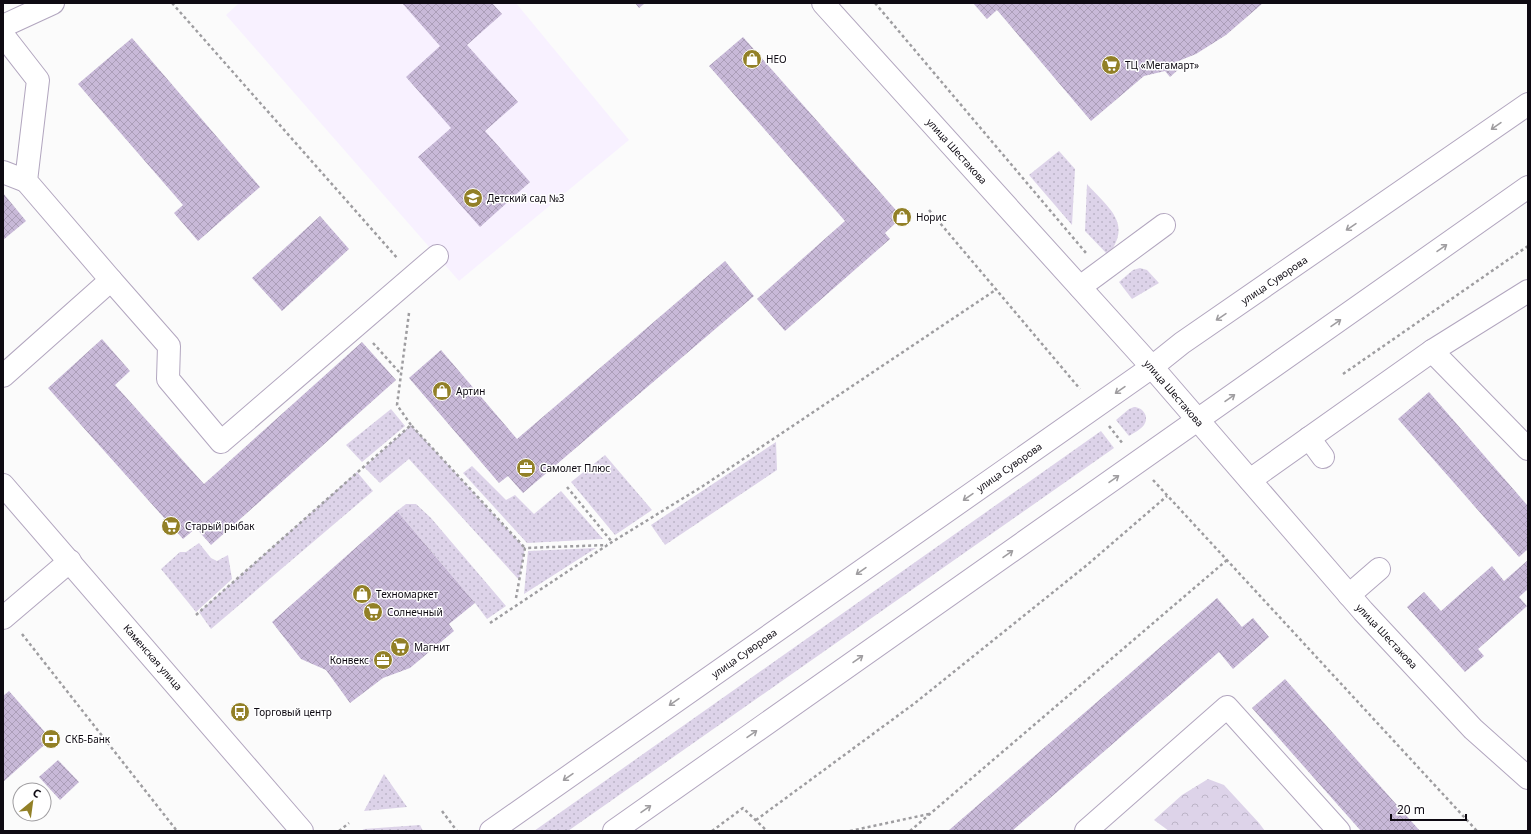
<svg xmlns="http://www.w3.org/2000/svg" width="1531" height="834" font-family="'Noto Sans',sans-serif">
	<defs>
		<pattern id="grass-dots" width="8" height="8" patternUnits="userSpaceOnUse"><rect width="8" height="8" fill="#ddd3e9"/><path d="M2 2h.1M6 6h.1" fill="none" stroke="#bcb4c7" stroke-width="1.8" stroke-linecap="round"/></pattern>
		<pattern id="park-crowns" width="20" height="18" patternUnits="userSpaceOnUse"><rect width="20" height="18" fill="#ddd3e9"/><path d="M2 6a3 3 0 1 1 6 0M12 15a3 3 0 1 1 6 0" fill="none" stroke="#bcb4c7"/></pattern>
		<pattern id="building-cross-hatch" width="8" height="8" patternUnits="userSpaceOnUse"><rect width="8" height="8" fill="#c8b9d8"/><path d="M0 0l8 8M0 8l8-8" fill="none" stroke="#ab9eb8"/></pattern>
	</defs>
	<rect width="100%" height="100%" fill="#fbfbfb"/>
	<path fill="#f8f1ff" d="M239,3H516L629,140L459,281L226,15Z"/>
	<g fill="url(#grass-dots)">
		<path d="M1059,151L1075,169L1072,225L1029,175Z"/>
		<path d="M1087,184C1107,207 1134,223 1108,255L1085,231Z"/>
		<path d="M1140,268L1147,270L1159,283L1132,299L1119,282L1133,270Z"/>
		<path d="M1134,407C1142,407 1150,416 1144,425C1141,429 1134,433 1129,436L1116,420L1129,409Z"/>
		<path d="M391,409L405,426L362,462L346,445Z"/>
		<path d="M411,425L525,548L519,580L409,459L380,483L364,467Z"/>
		<path d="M1101,431L1114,448L568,831H534Z"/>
		<path d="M776,442L777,470L665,545L651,525Z"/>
		<path d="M605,455L652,510L615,535L571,482Z"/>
		<path d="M472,466L506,500L515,495L534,514L561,491L603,539L527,543L463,473Z"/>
		<path d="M357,472L373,491L211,629L199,612Z"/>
		<path d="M406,504H416L431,518L506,606L487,619L475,603L397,511Z"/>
		<path d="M199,543L211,558L217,561L228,555L232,579L196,612L161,569L180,552H186Z"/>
		<path d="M596,548L524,594L528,551Z"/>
		<path d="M384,774L407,807L364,811Z"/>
		<path d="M420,825L423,831H361L364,829Z"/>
	</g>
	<path fill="url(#park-crowns)" d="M1208,779L1224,785L1259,823L1265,831H1169L1154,820L1182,795Z"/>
	<g fill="url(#building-cross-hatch)">
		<path d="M402,3H492L502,14L467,45L518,102L485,131L530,182L480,227L418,157L451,128L406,77L440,46Z"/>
		<path d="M635,3H645L639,8Z"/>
		<path d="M973,3H1263L1226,35L1196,54L1176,62L1181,67L1170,77L1165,71L1144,76L1091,121L997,10L987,19Z"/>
		<path d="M743,37L902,217L885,233L890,239L785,331L757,299L845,221L709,66Z"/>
		<path d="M132,38L260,187L198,241L174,213L183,205L78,84Z"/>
		<path d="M3,193L26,221L3,240Z"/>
		<path d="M320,216L349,249L282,311L252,278Z"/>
		<path d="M725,261L754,296L523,493L508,476L499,483L409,378L441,350L517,439Z"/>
		<path d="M102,339L130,371L115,385L204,484L362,342L396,380L211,545L196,528L183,539L48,388Z"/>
		<path d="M1429,392L1528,506V549L1519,557L1398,419Z"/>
		<path d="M397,511L475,603L449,624L454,631L410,668L383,678L350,703L326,670L301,659L272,622Z"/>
		<path d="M1528,560V589L1519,597L1527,606L1478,649L1484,656L1465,672L1407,607L1424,592L1441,611L1492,566L1504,581Z"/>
		<path d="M1217,598L1242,627L1253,618L1269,637L1233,669L1219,652L1012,831H948Z"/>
		<path d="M1285,679L1420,831H1361L1252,708Z"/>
		<path d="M9,691L51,739L3,782V696Z"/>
		<path d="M58,760L79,782L60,800L39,777Z"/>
	</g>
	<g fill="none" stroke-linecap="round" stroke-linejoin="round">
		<defs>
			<g id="minor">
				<path d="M823,3L1152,367L1363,611L1473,729L1528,778"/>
				<path d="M3,26L53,3"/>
				<path d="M3,35L38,80L26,181L111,280L3,376"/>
				<path d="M3,172L26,181"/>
				<path d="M111,280L169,346L168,379L221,442L437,256"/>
				<path d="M1080,287L1164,225"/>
				<path d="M1432,351L1528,449"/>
				<path d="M1309,438L1323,457"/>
				<path d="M1250,480L1432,351L1528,291"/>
				<path d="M3,485L302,831"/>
				<path d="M1349,595L1379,569"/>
				<path d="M3,618L70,561"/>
				<path d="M1086,831L1227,707L1339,831"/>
			</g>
			<g id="major">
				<path d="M491,831L1152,367L1182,343L1528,104"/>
				<path d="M614,831L1528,187"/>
			</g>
		</defs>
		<use href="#minor" stroke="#b2a6bf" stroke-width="24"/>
		<use href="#major" stroke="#b2a6bf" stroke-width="24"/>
		<g stroke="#9e9da0" stroke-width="2.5" stroke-dasharray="3 3" stroke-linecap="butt">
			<path d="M172,3L398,259"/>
			<path d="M875,3L1086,253"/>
			<path d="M929,210L1080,389"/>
			<path d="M409,313L397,405L411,425"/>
			<path d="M373,343L400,373"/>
			<path d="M1343,374L1528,246"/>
			<path d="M1109,426L1123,444"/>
			<path d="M1153,480L1477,831"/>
			<path d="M567,487L612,542"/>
			<path d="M516,598L525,548L607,545"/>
			<path d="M196,615L411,425L525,548"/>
			<path d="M490,623L612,542L703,486L997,289"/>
			<path d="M22,634L177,831"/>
			<path d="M442,811L457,831"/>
			<path d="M756,820L915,703L1087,565L1167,496"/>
			<path d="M339,831L349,823"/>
			<path d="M712,831L743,808L767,831"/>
			<path d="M850,831L929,814"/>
			<path d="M910,831L1227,560"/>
		</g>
		<use href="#minor" stroke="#fff" stroke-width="22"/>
		<use href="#major" stroke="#fff" stroke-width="22"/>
	</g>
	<defs><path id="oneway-shaft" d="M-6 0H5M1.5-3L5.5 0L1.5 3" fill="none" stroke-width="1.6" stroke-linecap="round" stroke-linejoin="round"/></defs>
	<g stroke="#9f9da0">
		<use href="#oneway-shaft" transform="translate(1496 126) rotate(145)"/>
		<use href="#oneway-shaft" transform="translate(1351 227) rotate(146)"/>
		<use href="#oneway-shaft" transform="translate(1442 248) rotate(-35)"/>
		<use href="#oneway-shaft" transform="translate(1221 317) rotate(146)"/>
		<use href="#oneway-shaft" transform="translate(1336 323) rotate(-35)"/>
		<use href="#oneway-shaft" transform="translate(1120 390) rotate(145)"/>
		<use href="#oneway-shaft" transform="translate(1230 398) rotate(-35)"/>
		<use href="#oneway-shaft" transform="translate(1114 479) rotate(-35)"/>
		<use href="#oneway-shaft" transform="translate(968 497) rotate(145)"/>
		<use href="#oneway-shaft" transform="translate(1008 554) rotate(-35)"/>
		<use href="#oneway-shaft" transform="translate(861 571) rotate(145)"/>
		<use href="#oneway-shaft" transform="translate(858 659) rotate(-35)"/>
		<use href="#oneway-shaft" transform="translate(674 702) rotate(145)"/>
		<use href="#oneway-shaft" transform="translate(752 734) rotate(-35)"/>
		<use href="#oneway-shaft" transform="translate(568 777) rotate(145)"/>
		<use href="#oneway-shaft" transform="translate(646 809) rotate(-35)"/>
	</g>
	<defs>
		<symbol id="shop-disc" viewBox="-11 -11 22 22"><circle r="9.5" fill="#928027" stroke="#fff"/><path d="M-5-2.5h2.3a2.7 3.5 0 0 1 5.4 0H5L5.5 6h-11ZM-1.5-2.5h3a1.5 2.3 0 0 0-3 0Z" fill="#fff"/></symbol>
		<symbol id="supermarket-disc" viewBox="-11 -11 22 22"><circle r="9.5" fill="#928027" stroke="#fff"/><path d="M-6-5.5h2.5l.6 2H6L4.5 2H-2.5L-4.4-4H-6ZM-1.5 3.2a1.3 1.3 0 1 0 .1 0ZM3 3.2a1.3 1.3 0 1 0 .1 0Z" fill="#fff"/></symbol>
		<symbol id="school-disc" viewBox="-11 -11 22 22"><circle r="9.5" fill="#928027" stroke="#fff"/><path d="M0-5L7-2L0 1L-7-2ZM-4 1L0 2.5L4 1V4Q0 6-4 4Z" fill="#fff"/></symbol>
		<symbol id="office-disc" viewBox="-11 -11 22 22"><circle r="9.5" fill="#928027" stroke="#fff"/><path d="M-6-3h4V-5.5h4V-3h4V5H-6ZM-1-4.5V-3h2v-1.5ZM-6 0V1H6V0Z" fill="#fff"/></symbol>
		<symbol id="bus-disc" viewBox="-11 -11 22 22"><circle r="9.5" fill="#928027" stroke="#fff"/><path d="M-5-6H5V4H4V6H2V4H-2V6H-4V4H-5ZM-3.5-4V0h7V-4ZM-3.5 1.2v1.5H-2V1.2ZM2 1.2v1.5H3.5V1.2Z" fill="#fff"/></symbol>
		<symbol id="bank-disc" viewBox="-11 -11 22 22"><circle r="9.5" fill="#928027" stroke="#fff"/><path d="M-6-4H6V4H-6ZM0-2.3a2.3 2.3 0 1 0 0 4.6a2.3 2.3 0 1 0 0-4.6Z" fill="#fff"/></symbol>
	</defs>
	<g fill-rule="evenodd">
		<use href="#shop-disc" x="741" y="48" width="22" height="22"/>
		<use href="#supermarket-disc" x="1100" y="54" width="22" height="22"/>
		<use href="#school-disc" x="462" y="187" width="22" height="22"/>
		<use href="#shop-disc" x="891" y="206" width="22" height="22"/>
		<use href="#shop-disc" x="431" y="380" width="22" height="22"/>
		<use href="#office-disc" x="515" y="457" width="22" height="22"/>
		<use href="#supermarket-disc" x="160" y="515" width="22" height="22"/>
		<use href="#shop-disc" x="351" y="583" width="22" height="22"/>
		<use href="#supermarket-disc" x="362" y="601" width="22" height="22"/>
		<use href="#supermarket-disc" x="389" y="636" width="22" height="22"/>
		<use href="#office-disc" x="372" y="649" width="22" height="22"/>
		<use href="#bus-disc" x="229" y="701" width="22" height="22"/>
		<use href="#bank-disc" x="40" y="728" width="22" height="22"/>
	</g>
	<g text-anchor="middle" stroke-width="3" stroke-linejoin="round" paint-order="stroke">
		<g font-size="10" fill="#0e0a12" stroke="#fff" text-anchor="start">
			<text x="766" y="63">НЕО</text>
			<text x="1125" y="69">ТЦ «Мегамарт»</text>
			<text x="487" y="202">Детский сад №3</text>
			<text x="916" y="221">Норис</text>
			<text x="456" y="395">Артин</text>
			<text x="540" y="472">Самолет Плюс</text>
			<text x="185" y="530">Старый рыбак</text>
			<text x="376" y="598">Техномаркет</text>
			<text x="387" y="616">Солнечный</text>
			<text x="414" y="651">Магнит</text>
			<text x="369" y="664" text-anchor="end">Конвекс</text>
			<text x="254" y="716">Торговый центр</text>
			<text x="65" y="743">СКБ-Банк</text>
		</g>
		<g font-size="10" fill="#0e0a12" stroke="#fff">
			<text transform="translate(957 151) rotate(48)" y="4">улица Шестакова</text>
			<text transform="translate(1274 280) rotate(-34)" y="4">улица Суворова</text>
			<text transform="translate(1174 393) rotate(49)" y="4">улица Шестакова</text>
			<text transform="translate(1009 467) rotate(-35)" y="4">улица Суворова</text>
			<text transform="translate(1387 636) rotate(47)" y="4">улица Шестакова</text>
			<text transform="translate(744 653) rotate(-35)" y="4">улица Суворова</text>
			<text transform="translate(153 657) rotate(49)" y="4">Каменская улица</text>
		</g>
	</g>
	<rect width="1531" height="834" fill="none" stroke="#0e0a12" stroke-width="8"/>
	<g transform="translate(32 802) rotate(29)"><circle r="19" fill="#ffffff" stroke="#9f9da0"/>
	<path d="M0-3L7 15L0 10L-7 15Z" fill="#928027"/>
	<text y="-6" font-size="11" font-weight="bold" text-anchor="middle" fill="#0e0a12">С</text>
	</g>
	<path d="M1391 814v6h75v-6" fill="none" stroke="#0e0a12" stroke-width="2"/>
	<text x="1397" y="814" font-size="12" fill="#0e0a12" stroke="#ffffff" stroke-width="3" paint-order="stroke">20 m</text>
</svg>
